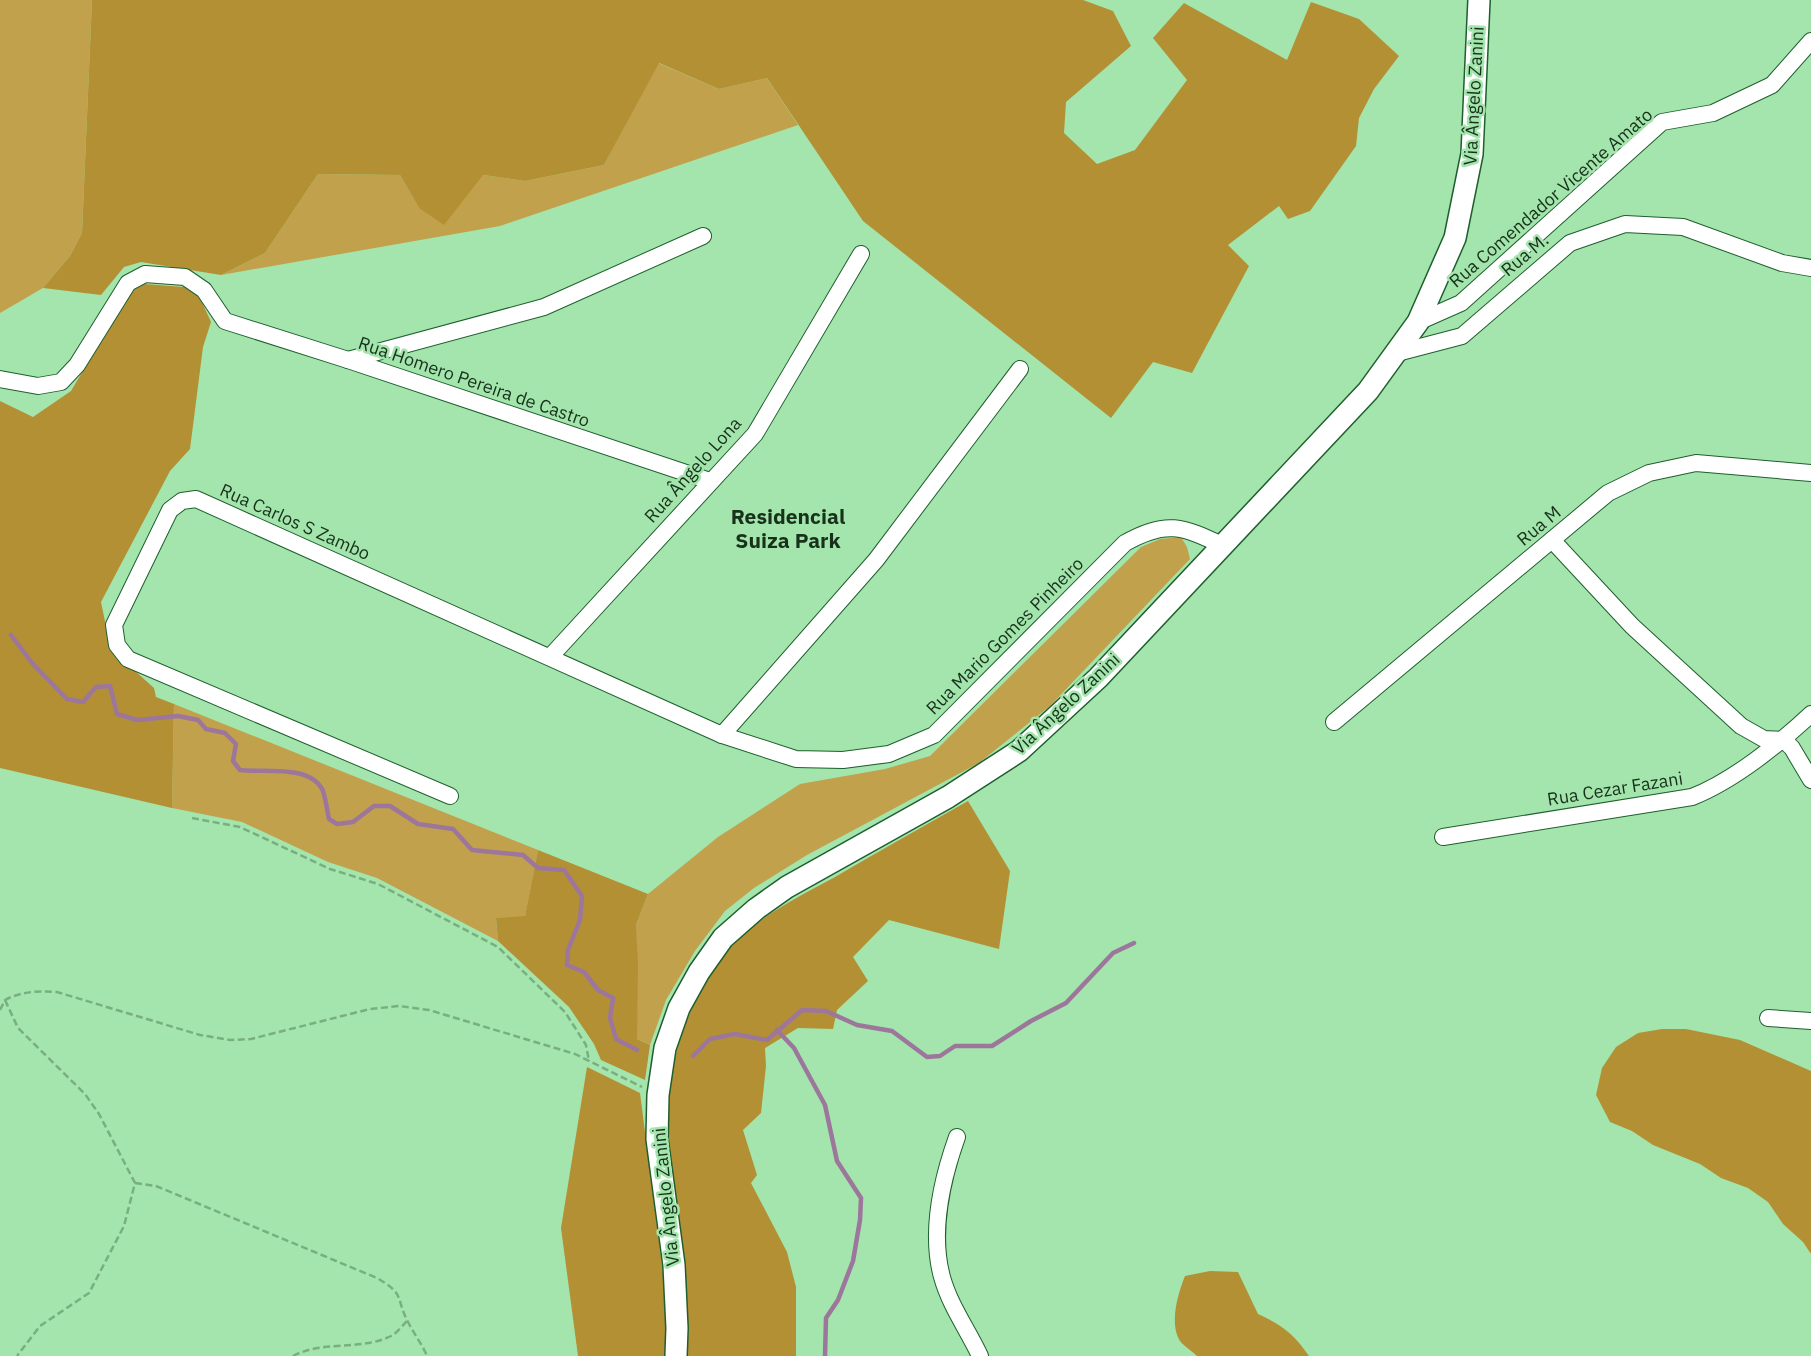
<svg xmlns="http://www.w3.org/2000/svg" width="1811" height="1356" font-family="'IBM Plex Sans',sans-serif">
	<rect width="100%" height="100%" fill="#a3e5ac"/>
	<g fill="#c2a14c">
		<path d="M0,0H92L82,233L70,256L43,288L0,313Z"/>
		<path d="M658,63L719,89L767,78L798,125L500,226L221,275L265,253L318,174L400,175L419,208L483,175L525,181L604,165Z"/>
		<path d="M1181,537L1187,547L1190,559L1050,706L979,763L807,855L754,888L725,911L695,951L666,1000L650,1045L637,1039L636,925L648,894L718,837L800,784L885,769L930,756L1141,547L1160,539Z"/>
		<path d="M174,704L538,850L525,917L496,918L498,941L377,878L328,862L242,822L172,808Z"/>
	</g>
	<g fill="#b39034">
		<path d="M92,0H1083L1113,11L1131,46L1066,102L1064,133L1097,164L1135,150L1187,80L1153,38L1184,3L1287,60L1311,2L1359,19L1399,56L1374,89L1359,118L1356,146L1310,211L1288,219L1279,206L1228,245L1249,266L1192,373L1153,362L1111,418L863,221L767,78L719,89L659,63L604,165L525,181L483,175L444,225L419,208L400,175L318,174L265,253L221,275L141,262L124,267L101,295L43,288L70,256L82,233Z"/>
		<path d="M145,284L184,287L200,298L211,322L203,347L190,449L170,471L101,602L106,626L134,670L154,688L156,697L174,704L172,808L0,768V401L33,417L71,391L130,292Z"/>
		<path d="M968,801L1010,871L999,949L889,920L853,957L868,981L837,1010L833,1029L798,1028L765,1048L766,1066L761,1113L743,1130L757,1175L751,1183L787,1252L796,1287V1356H682C683,1326 686,1295 683,1266C680,1219 668,1171 666,1124C665,1061 696,975 745,933C771,910 804,894 835,877C879,851 924,826 968,801Z"/>
		<path d="M538,850L648,894L636,925L638,964L637,1039L650,1045L645,1080L601,1060L594,1044L569,1007L498,941L496,918L525,916Z"/>
		<path d="M1662,1029H1686L1740,1040L1811,1071V1254L1803,1242L1783,1224L1768,1202L1748,1188L1721,1178L1700,1164L1653,1145L1632,1131L1610,1122L1596,1095L1602,1068L1616,1047L1638,1033Z"/>
		<path d="M587,1067L640,1093L669,1320L668,1356H578L561,1228Z"/>
		<path d="M1210,1271L1238,1272L1258,1314C1282,1325 1294,1334 1309,1356H1197C1192,1351 1184,1346 1180,1341C1169,1324 1178,1293 1185,1276Z"/>
	</g>
	<g fill="none" stroke-linecap="round" stroke-linejoin="round">
		<g stroke="#9d769c" stroke-width="4.5">
			<path d="M11,635L33,664L67,699L83,702L96,687L110,686L117,714L137,720L178,716L198,720L206,729L225,733L236,744L233,761L240,770C265,773 311,764 323,791C326,800 327,810 329,819L337,824L353,822L374,806H390L418,824L453,829L472,850L523,855L538,868L564,870L582,896L580,920L568,950L567,965L584,972L598,990L613,998L610,1018L616,1039L637,1050"/>
			<path d="M777,1030L794,1048L825,1105L837,1161L861,1198L860,1220L853,1261L838,1300L826,1318L825,1356"/>
			<path d="M693,1056L710,1039L735,1034L767,1040L802,1010L826,1011L857,1025L892,1031L927,1057L940,1056L955,1046H992L1031,1021L1066,1003L1113,953L1134,943"/>
		</g>
		<defs>
			<g id="minor">
				<path d="M1418,322L1461,303L1662,122L1713,113L1772,85L1811,41"/>
				<path d="M1397,353L1462,336L1570,243L1625,224L1683,227L1782,263L1811,268"/>
				<path d="M348,360L544,307L703,236"/>
				<path d="M0,379L38,386L61,382L77,365L128,283L145,274L185,277L204,290L225,321L348,360L710,481"/>
				<path d="M1552,540L1632,626L1741,726L1764,739L1784,740L1792,748L1811,780"/>
				<path d="M550,657L755,434L861,254"/>
				<path d="M1334,722L1608,493L1649,473L1696,463L1811,473"/>
				<path d="M722,735L876,560L1020,369"/>
				<path d="M450,796L128,659L117,645L114,625L170,510L182,501L196,499L722,735L796,759L843,760L889,754L934,735L1125,543C1167,519 1183,527 1224,546"/>
				<path d="M1443,837L1692,797C1733,781 1779,744 1811,714"/>
				<path d="M1768,1018L1811,1021"/>
				<path d="M957,1137C942,1179 930,1233 942,1277C950,1306 968,1330 980,1356"/>
			</g>
			<path id="tertiary" d="M676,1356L677,1328L674,1265L657,1139L658,1095L665,1048L679,1008L699,972L723,938L756,909L787,887L948,797L1019,751L1098,678L1368,391L1418,322L1455,238L1472,154L1479,0"/>
		</defs>
		<use href="#minor" stroke="#1e5f2d" stroke-width="18"/>
		<use href="#tertiary" stroke="#1e5f2d" stroke-width="24"/>
		<g stroke="#79af80" stroke-width="2.5" stroke-dasharray="7 3.5" stroke-linecap="butt">
			<path d="M192,818L240,827L330,869L378,884L498,947L565,1012L586,1045L589,1061"/>
			<path d="M5,1000L18,1028L85,1094L99,1114L135,1183L124,1226L89,1293L40,1326L17,1356"/>
			<path d="M0,1010L5,1000C22,991 37,991 57,992L200,1035L230,1040L251,1039L370,1009L399,1006L429,1010L575,1054L642,1087"/>
			<path d="M135,1183L156,1186L377,1278C406,1295 395,1297 408,1322C414,1334 422,1344 427,1356"/>
			<path d="M293,1356C323,1340 361,1351 391,1336C397,1333 402,1326 407,1321"/>
		</g>
		<use href="#minor" stroke="#fff" stroke-width="16"/>
		<use href="#tertiary" stroke="#fff" stroke-width="21"/>
	</g>
	<g text-anchor="middle" stroke-width="5" stroke-linejoin="round" paint-order="stroke">
		<g font-size="18" fill="#17311b" stroke="#a3e5ac">
			<text transform="translate(1474 96) rotate(-87)" y="6">Via Ângelo Zanini</text>
			<text transform="translate(1551 198) rotate(-41)" y="6">Rua Comendador Vicente Amato</text>
			<text transform="translate(1525 255) rotate(-40)" y="6">Rua M.</text>
			<text transform="translate(474 382) rotate(19)" y="6">Rua Homero Pereira de Castro</text>
			<text transform="translate(693 470) rotate(-48)" y="6">Rua Ângelo Lona</text>
			<text transform="translate(295 522) rotate(24)" y="6">Rua Carlos S Zambo</text>
			<text transform="translate(1539 526) rotate(-40)" y="6">Rua M</text>
			<text transform="translate(1005 636) rotate(-45)" y="6">Rua Mario Gomes Pinheiro</text>
			<text transform="translate(1066 704) rotate(-43)" y="6">Via Ângelo Zanini</text>
			<text transform="translate(1615 789) rotate(-9)" y="6">Rua Cezar Fazani</text>
			<text transform="translate(666 1197) rotate(-96)" y="6">Via Ângelo Zanini</text>
		</g>
		<g font-size="21" font-weight="bold" fill="#17311b" stroke="#a3e5ac">
			<text x="788" y="524">Residencial<tspan x="788" dy="24">Suiza Park</tspan></text>
		</g>
	</g>
</svg>
